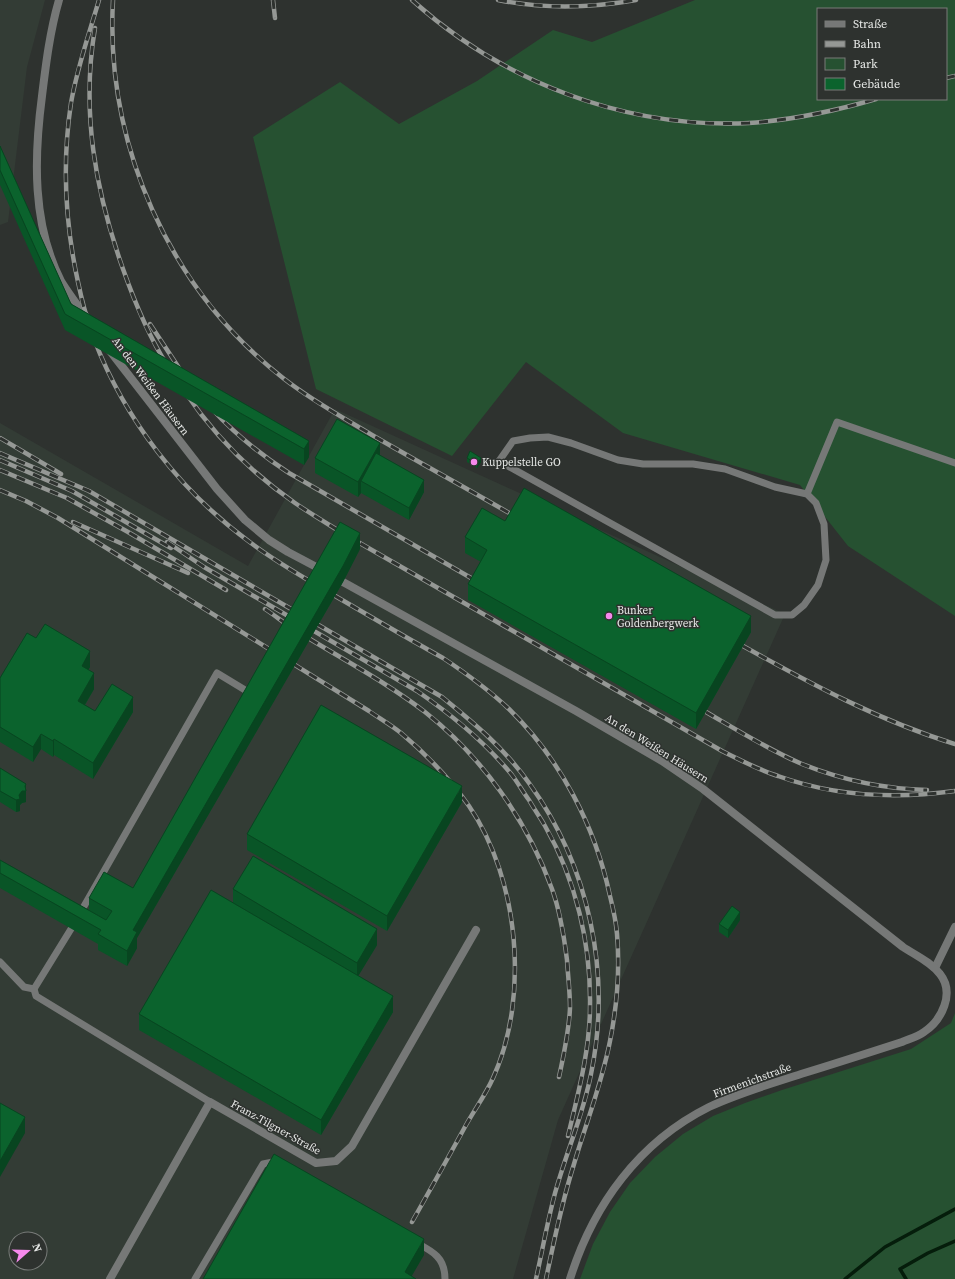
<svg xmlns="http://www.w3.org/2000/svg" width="955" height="1279" font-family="'Source Serif 4',serif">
	<rect width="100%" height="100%" fill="#2e322f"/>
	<g fill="#333c35" fill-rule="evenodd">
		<path d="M0,0H45L27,67L8,222L0,225Z"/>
		<path d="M335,409L785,614L558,1120L513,1279H0V423L248,566ZM16,1239H40V1263H16Z"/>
	</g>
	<g fill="#265131" fill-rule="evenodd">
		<path d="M695,0H955V616L848,546L800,485L623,433L526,362L452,456L316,389L253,137L340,82L399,124L477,81L553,30L592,42ZM818,9H946V99H818Z"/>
		<path d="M955,1013V1279H580L593,1244L610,1212L630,1183L655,1157L683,1134L713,1116L745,1103L782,1090L911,1049L951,1023Z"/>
	</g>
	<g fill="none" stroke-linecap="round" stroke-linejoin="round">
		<g stroke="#051d0b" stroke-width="3.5">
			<path d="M845,1279L885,1247L955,1209"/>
			<path d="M906,1279L900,1269L928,1253L955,1241"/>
		</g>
		<g stroke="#767877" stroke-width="7">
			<path d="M548,437L571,443L618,460L643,464H693L725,469L775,487L807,494L816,503L824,524L826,560L818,585L804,605L792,615H775L499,461L513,441L530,438Z"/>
			<path d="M807,494L837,422L955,463"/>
			<path d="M79,915L217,673L250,693"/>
			<path d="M0,962L24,987L34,989L71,929"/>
			<path d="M34,989L36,996L210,1102"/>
			<path d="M415,1242C432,1251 445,1257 445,1279"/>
			<path d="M195,1279L263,1164L273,1162L277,1164"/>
		</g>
		<g stroke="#767877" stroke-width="8">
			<path d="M935,968L955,927"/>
			<path d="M110,1279L210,1102L316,1163L336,1161L352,1146L476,930"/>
		</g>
		<g stroke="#767877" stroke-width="8">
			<path d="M59,0C50,31 46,63 42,96C34,157 32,224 61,281C69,294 78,306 87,318"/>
			<path d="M110,351L217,489L245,520L269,540L288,552L322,570"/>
			<path d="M343,582L576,711L662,761L703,789L903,947C915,955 931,962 940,974C955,993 942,1020 924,1032C917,1037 909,1039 902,1042C868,1053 834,1064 801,1074C770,1084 739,1093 709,1107C639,1142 593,1205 570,1279"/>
		</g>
		<defs>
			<g id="rail">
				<path d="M113,0C105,144 169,289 283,378C311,400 342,417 372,435C420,463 468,489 516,517"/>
				<path d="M273,0L275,18"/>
				<path d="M412,0C503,82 625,129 749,123C792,120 835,111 876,99"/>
				<path d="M498,0C543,9 591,8 636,0"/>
				<path d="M95,28C81,111 95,190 123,269C135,303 148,335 167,365"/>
				<path d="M946,78L955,76"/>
				<path d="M89,324C84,310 81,296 78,282C65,223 62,163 71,103C77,68 89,34 99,0"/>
				<path d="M150,324L183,374"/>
				<path d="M94,339C125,420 181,492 251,543C276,562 303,577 330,593C368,615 405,637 443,658C467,674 489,690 509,709C561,760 595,826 610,896C613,908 616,921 617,934C620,969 617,1006 610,1041C602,1083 586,1123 574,1164C562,1202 554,1240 546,1279"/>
				<path d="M185,392C214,435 253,474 295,503C311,514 328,524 344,534L722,751C740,760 759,770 778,776C836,797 895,799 955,791"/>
				<path d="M212,409C235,434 261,455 289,473L478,582"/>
				<path d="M0,438L61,474"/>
				<path d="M0,453L89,491L442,697C474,723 505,749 529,783C589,866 612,973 591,1074C583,1116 565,1155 554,1197C547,1224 542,1252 536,1279"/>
				<path d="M0,460L72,491L171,548"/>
				<path d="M0,470L67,498L128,532L226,590"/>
				<path d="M0,490L26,501L58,518L369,711C379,718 391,725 401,733C426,754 450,779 469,806C519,879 530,997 493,1078C486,1094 475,1109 466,1125C448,1158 430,1190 412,1222"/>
				<path d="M73,522L188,573"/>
				<path d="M167,542L204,567L417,691C452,715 485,742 512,775C518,783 523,792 529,800C534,809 540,817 545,826C576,880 591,944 590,1006C590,1050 578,1094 568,1136"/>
				<path d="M265,609C277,617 288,626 300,633C342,659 386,682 425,712C482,757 527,820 552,889C560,911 564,936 567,960C568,976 570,992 570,1008C569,1031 564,1054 559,1077"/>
				<path d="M743,646C811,684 880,721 955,744"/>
				<path d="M706,712C737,730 769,750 802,764C842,780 884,789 927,790"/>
			</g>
		</defs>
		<use href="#rail" stroke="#959895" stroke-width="4.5"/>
		<use href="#rail" stroke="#2e322f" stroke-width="3" stroke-dasharray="9" stroke-linecap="butt"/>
	</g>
	<g fill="#095527">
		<path d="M0,146L71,304L309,441V457L304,465L65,330L0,185Z"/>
		<path d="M380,455L424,492L409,520L361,493L358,497L315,473V458Z"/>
		<path d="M467,458L481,462L477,468L467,462Z"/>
		<path d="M505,521L751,632L696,729L468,600V584L481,562L465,553V537Z"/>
		<path d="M360,549L343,582L137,938V948L127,966L98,950V944L0,888V860L89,910V898L133,888Z"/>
		<path d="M36,638L90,667L88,670L94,689L85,705L95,711L133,712L93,779L54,755L53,757L41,749L33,762L0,742V678Z"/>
		<path d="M0,768L26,796V802L22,803L20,805V811L16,812L0,802Z"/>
		<path d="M462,802L387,931L247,850V834Z"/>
		<path d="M233,889L377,945L358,976L393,1012L321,1135L139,1030V1014L233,903Z"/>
		<path d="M740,920L728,938L719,932V924Z"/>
	</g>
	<g fill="#084520">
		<path d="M309,441V457L304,465V449Z"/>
		<path d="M380,443V459L361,481V493L358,497V482Z"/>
		<path d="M481,458V462L477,468V464Z"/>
		<path d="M424,480V492L409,520V508Z"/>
		<path d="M360,533V549L343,582L137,938V948L127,966V951L133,930Z"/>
		<path d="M751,616V632L696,729V713Z"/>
		<path d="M90,651V667L82,681V666Z"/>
		<path d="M94,673V689L78,716V701Z"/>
		<path d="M133,697V712L93,779V763Z"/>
		<path d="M41,734V749L33,762V747Z"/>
		<path d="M54,739V755L53,757V741Z"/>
		<path d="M26,784V802L22,803L20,805V811L16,812V800Z"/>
		<path d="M462,786V802L387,931V916Z"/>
		<path d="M740,912V920L728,938V930Z"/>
		<path d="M377,929V945L357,978V963Z"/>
		<path d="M393,996V1012L321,1135V1120Z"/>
		<path d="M25,1117V1133L0,1177V1161Z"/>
		<path d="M424,1239V1255L410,1279L405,1272Z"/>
	</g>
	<g fill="#0b632d" stroke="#084520">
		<path d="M0,146L71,304L309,441L304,449L65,314L0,170Z"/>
		<path d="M337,419L380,443L358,482L315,458Z"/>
		<path d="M470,451L481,458L477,464L467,458Z"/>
		<path d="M376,453L424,480L409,508L361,481Z"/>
		<path d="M524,488L751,616L696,713L468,584L487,550L465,537L482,508L505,521Z"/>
		<path d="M340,522L360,533L343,566L133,930L137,932L127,951L98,934L101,930L0,873V860L106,920L112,911L89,898L104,872L133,888Z"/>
		<path d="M45,624L90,651L82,666L94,673L78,701L95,711L112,684L133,697L93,763L54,739L53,741L41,734L33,747L0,727V678L27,633L36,638Z"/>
		<path d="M321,705L462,786L387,916L247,834Z"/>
		<path d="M0,768L26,784L25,786L26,791H22L19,795L20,799L16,800L0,791Z"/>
		<path d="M253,856L377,929L357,963L233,889Z"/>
		<path d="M211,890L393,996L321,1120L139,1014Z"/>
		<path d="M732,906L740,912L728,930L719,924Z"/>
		<path d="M0,1103L25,1117L0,1161Z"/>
		<path d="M274,1154L424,1239L405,1272L416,1279H203Z"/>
	</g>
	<g fill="#f689ed" stroke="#2e322f" stroke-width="1.5">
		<circle cx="474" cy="462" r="4"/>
		<circle cx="609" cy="616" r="4"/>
	</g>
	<g text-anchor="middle" stroke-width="3" stroke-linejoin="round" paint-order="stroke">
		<g font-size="11" fill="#e7e9e7" stroke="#2e322f">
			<text transform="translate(151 386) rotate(53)" y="4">An den Weißen Häusern</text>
			<text transform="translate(657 748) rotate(32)" y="4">An den Weißen Häusern</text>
			<text transform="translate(752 1080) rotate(-20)" y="4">Firmenichstraße</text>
			<text transform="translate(276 1127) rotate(29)" y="4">Franz-Tilgner-Straße</text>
		</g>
		<g font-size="11" fill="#e7e9e7" stroke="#2e322f" text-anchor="start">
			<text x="482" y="466">Kuppelstelle GO</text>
			<text x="617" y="614">Bunker<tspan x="617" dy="13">Goldenbergwerk</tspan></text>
		</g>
	</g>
	<rect x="817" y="8" width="130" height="92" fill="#2e322f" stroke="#787b79"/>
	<rect x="825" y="21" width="20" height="6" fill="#767877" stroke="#787b79"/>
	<text x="853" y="28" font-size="12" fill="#e7e9e7">Straße</text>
	<rect x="825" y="41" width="20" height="6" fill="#959895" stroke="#787b79"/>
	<text x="853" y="48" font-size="12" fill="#e7e9e7">Bahn</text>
	<rect x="825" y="58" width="20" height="12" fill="#265131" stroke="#787b79"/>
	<text x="853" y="68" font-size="12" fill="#e7e9e7">Park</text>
	<rect x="825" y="78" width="20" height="12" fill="#0b632d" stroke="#787b79"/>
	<text x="853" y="88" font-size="12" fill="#e7e9e7">Gebäude</text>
	<g transform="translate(28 1251) rotate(70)"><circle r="19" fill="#2e322f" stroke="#787b79"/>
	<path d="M0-3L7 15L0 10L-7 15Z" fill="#f689ed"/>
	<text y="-6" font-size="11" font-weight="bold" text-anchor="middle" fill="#e7e9e7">N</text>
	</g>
</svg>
